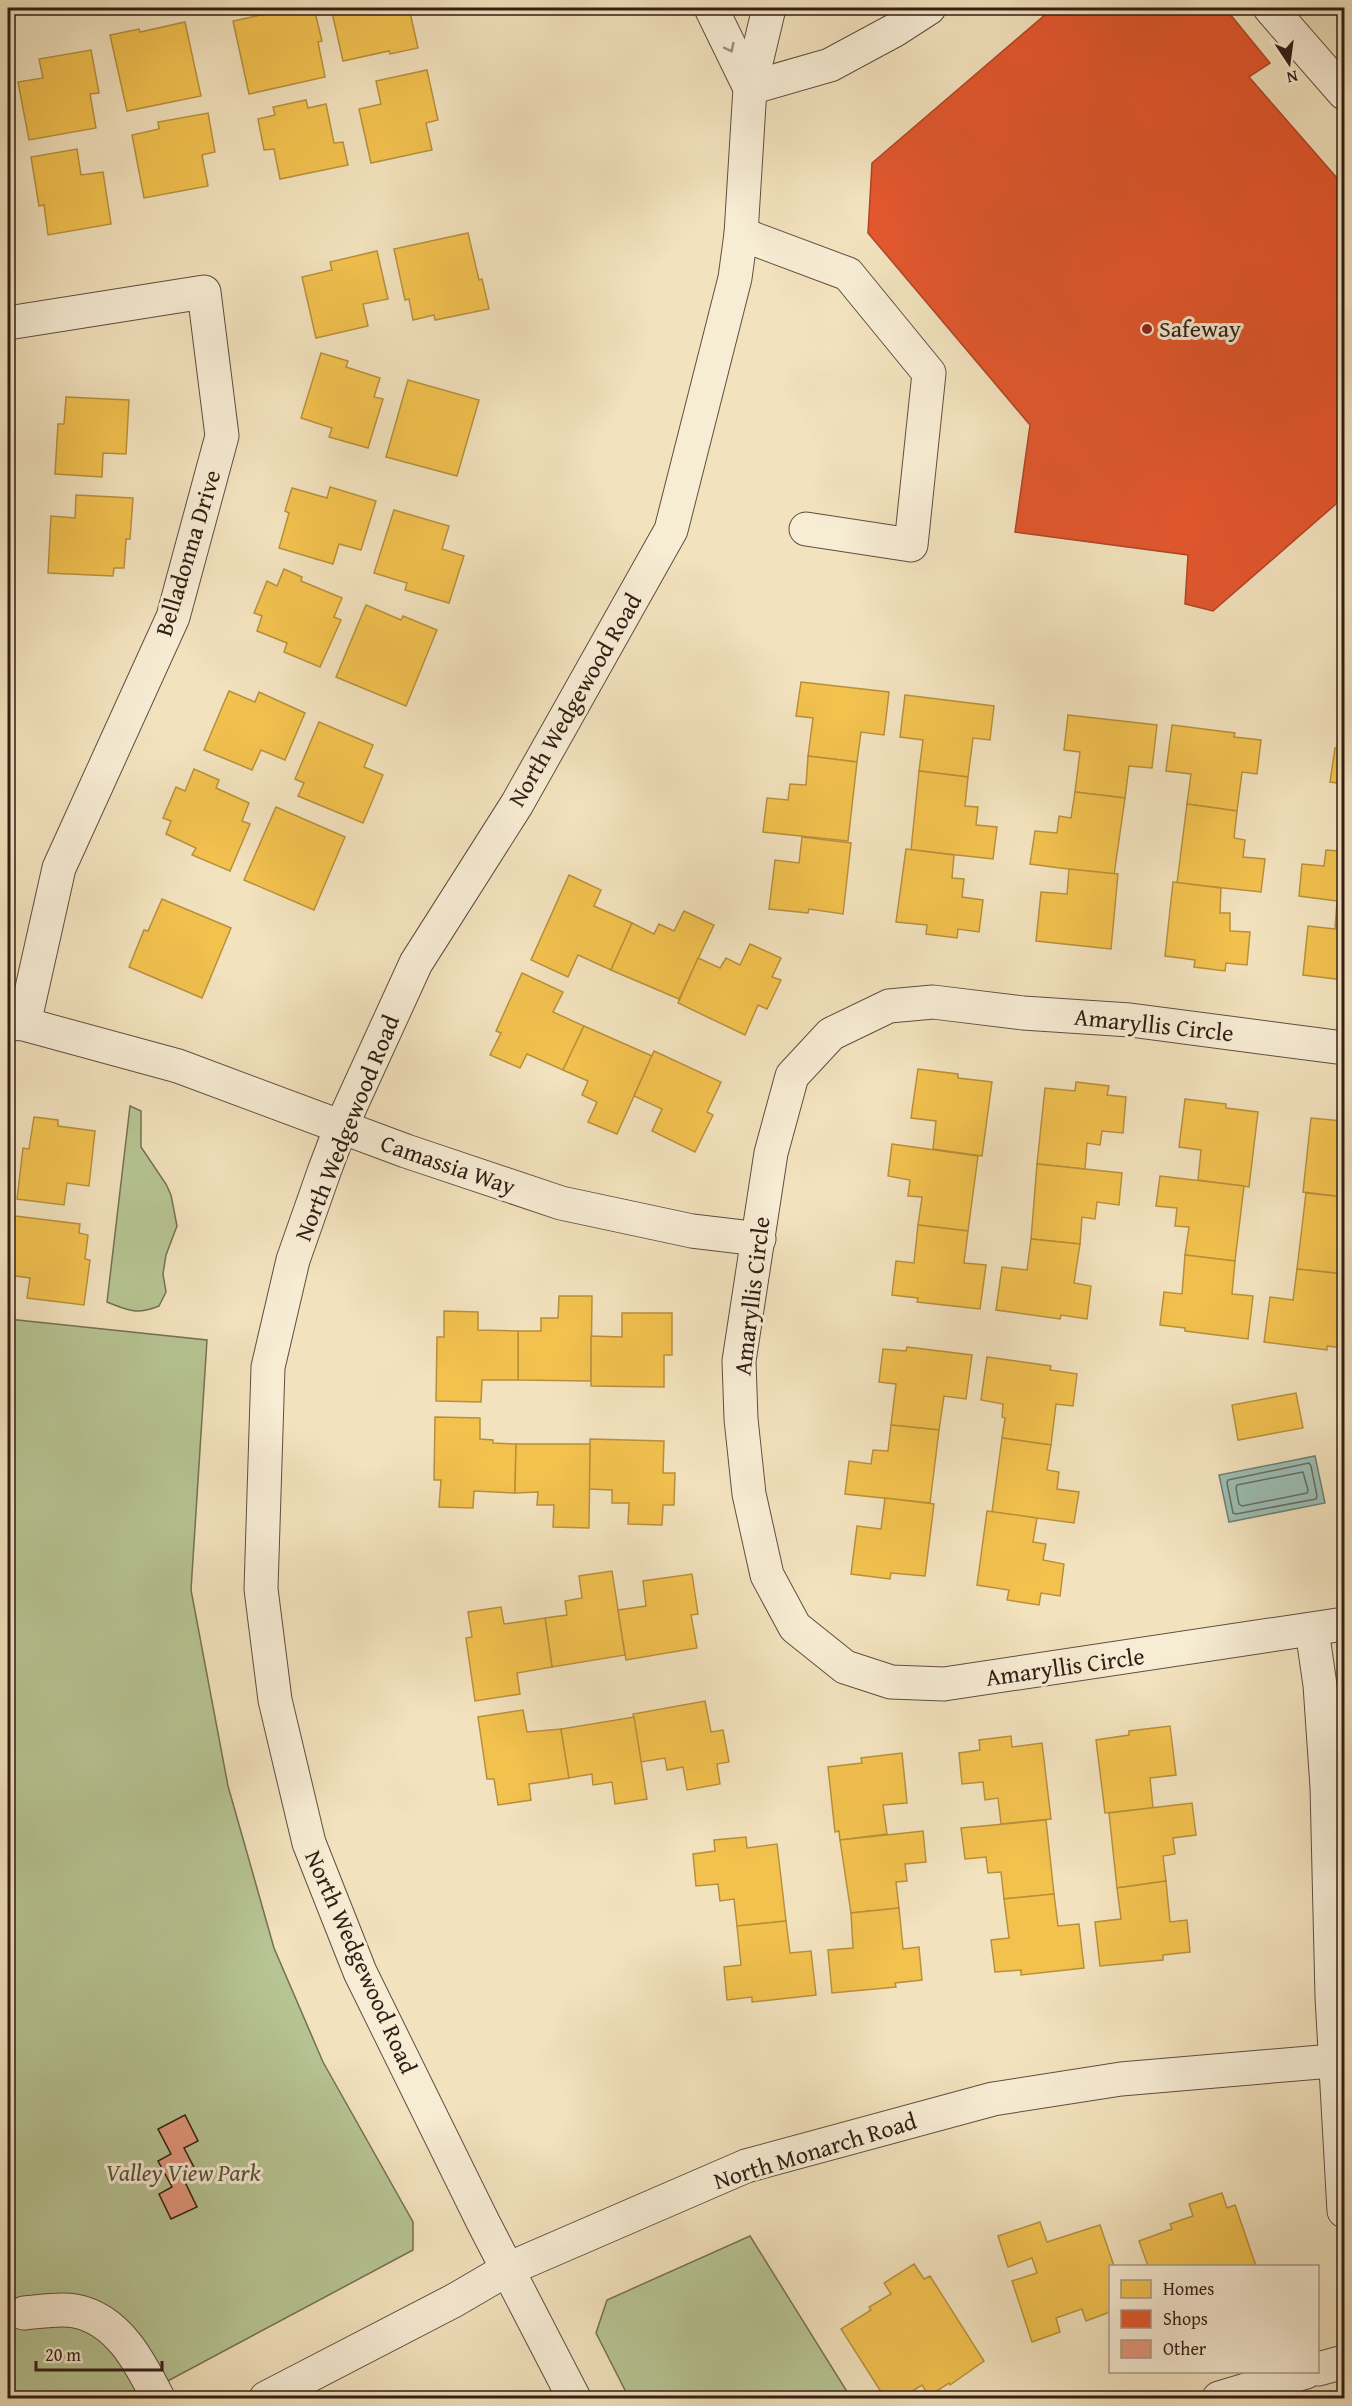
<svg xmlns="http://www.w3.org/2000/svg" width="1352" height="2406" font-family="'Gentium Book Plus',serif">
	<rect width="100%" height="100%" fill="#f2e2bd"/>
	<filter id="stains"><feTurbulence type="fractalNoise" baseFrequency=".00333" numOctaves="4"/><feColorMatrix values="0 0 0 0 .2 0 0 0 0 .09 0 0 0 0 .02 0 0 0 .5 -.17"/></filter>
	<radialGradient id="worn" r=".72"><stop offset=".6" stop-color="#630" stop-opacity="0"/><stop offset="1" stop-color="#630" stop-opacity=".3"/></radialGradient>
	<g fill="#b7c493" stroke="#747054" stroke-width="1.5">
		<path d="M130,1106L141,1111V1147L166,1184L171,1195L177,1226L166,1255L163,1274L166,1292L159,1306C137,1315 129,1311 107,1302Z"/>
		<path d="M8,1319L207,1340L191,1590L228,1786L274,1948L323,2062L413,2222V2250L136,2398H8Z"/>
		<path d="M750,2236L851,2398H629L596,2333L607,2300Z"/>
	</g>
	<path fill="#9bbdb3" stroke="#717d74" stroke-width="1.5" d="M1315,1456L1325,1503L1229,1522L1219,1475Z"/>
	<g fill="#f2c14e" stroke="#b8903d" stroke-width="1.5">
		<path d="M292,8H314L322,41L318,42L325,77L249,94L233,21Z"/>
		<path d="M331,8H409L418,48L390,54L389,51L343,61Z"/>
		<path d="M185,22L201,96L127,111L110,35L139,29L140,32Z"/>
		<path d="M91,50L99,93L90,94L96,128L29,140L18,82L43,78L39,59Z"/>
		<path d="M427,70L438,120L426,123L432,150L371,163L359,109L381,104L376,81Z"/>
		<path d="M306,100L308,108L326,104L334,143L343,142L348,165L280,179L274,149L264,150L258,119L275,115L273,107Z"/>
		<path d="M208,113L215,152L202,155L208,186L144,198L132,135L159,129L158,122Z"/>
		<path d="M77,149L81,175L103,172L111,224L48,235L44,205L39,206L31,157Z"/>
		<path d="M468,233L479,280L482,279L489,309L435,320L434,315L413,320L409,299L405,300L394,249Z"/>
		<path d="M377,251L388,299L363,304L368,326L316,338L302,277L332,270L330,262Z"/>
		<path d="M321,353L348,361L346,367L380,378L374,397L383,399L368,448L329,437L332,428L301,418Z"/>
		<path d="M408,380L479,400L457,476L386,457Z"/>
		<path d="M66,397L129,400L126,454L103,453L102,477L55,474L58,424H64Z"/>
		<path d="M330,487L376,501L361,550L339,544L333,564L279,548L289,513L285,511L292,488L327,498Z"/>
		<path d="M76,495L133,498L130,539H126L124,568H114L113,576L48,573L51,516L75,518Z"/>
		<path d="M394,510L449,526L442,549L464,556L449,603L405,590L407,583L374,573Z"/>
		<path d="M284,569L302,577L301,581L342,598L334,617L341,620L320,667L284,652L287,643L257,631L262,616L254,613L267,581L277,586Z"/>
		<path d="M366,605L401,620L403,616L437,630L406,706L336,677Z"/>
		<path d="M801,682L889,692L884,735L861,732L857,762L808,756L813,718L796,716Z"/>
		<path d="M229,691L255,702L259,692L305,713L285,760L261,750L252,770L204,750Z"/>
		<path d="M905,695L994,706L990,740L973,738L968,777L919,771L923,740L900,737Z"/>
		<path d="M1068,715L1157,725L1152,768L1129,766L1125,798L1075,792L1080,752L1064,750Z"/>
		<path d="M319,722L373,745L364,767L383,775L363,823L298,796L304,783L295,779Z"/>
		<path d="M1172,725L1235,733L1234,737L1261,740L1257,774L1242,772L1237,811L1187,804L1191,774L1166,771Z"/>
		<path d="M1335,748L1344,749V784L1330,782Z"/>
		<path d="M808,756L857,762L848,841L763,832L767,798L788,800L790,784L806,785Z"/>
		<path d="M194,769L219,780L216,788L249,803L242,821L250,824L230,871L192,855L196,848L166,834L171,821L163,818L176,787L185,791Z"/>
		<path d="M919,771L968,777L965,806L978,807L976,825L997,827L993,859L911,850Z"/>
		<path d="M1075,792L1125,798L1114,875L1030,864L1035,831L1057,833L1059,816L1071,818Z"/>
		<path d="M1187,804L1237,811L1234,838L1245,840L1243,857L1265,859L1261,892L1177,883Z"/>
		<path d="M276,807L345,837L314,910L244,880Z"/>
		<path d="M1342,824H1344V902L1299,896L1302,864L1324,866L1326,850L1339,851Z"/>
		<path d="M802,837L851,843L843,914L809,909L808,913L769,909L775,860L799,863Z"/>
		<path d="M906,849L954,855L952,878L964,879L962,897L983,900L979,932L958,929L957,938L926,934L927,925L896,922Z"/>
		<path d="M1069,869L1118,874L1111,949L1036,941L1041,892L1067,894Z"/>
		<path d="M569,875L601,890L594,906L632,923L611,970L578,955L568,977L531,960Z"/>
		<path d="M1173,882L1221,888L1220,913H1230V931L1250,932L1247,965L1226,963L1225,971L1194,967L1195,960L1165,956Z"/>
		<path d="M162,899L231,928L202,998L129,967L144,930L148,931Z"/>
		<path d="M1337,901L1344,902V977L1343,980L1303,975L1308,926L1335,929Z"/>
		<path d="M684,911L714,925L679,999L611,970L632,923L654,934L659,924L674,931Z"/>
		<path d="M750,944L781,958L772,977L781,980L767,1009L758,1005L745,1035L678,1003L698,958L720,968L726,958L740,965Z"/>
		<path d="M522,973L563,992L553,1012L584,1026L563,1070L527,1054L520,1068L490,1055L501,1033L496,1031Z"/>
		<path d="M584,1026L652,1056L617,1134L588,1122L597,1102L582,1095L588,1081L563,1070Z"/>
		<path d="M654,1051L721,1082L707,1112L713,1115L695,1152L652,1131L662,1109L634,1096Z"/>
		<path d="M918,1069L958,1074V1078L992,1082L982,1156L933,1149L936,1121L911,1118Z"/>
		<path d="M1076,1082L1109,1086L1107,1095L1126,1097L1123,1133L1102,1131L1100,1145L1087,1143L1085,1169L1037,1164L1045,1088L1075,1091Z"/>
		<path d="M1185,1099L1226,1104V1108L1258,1112L1249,1187L1198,1180L1201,1150L1179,1147Z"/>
		<path d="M1343,1113L1344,1197L1303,1192L1311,1118L1342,1121Z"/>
		<path d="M34,1117L58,1120V1126L95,1131L89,1186L67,1183L64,1205L17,1199L23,1148L29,1149Z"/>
		<path d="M892,1144L978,1156L968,1231L918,1225L922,1197L908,1196L910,1180L888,1176Z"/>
		<path d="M1037,1164L1122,1173L1119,1205L1097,1202L1095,1219L1082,1217L1080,1244L1031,1239Z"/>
		<path d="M1160,1176L1244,1186L1235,1261L1185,1255L1189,1227L1175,1226L1177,1208L1156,1206Z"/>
		<path d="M1306,1193L1344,1197V1274L1297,1269Z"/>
		<path d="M15,1216L80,1224L79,1233L88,1235L85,1259L90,1260L84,1305L27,1298L30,1278L8,1275Z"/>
		<path d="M918,1225L968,1231L964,1263L986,1265L980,1309L917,1302L918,1298L892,1295L896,1261L914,1263Z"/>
		<path d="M1031,1239L1080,1244L1074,1283L1091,1286L1087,1319L1061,1315L1060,1319L996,1310L1002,1267L1027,1270Z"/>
		<path d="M1185,1255L1235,1261L1232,1294L1253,1296L1248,1339L1185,1331V1328L1160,1325L1164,1292L1182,1294Z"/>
		<path d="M1297,1269L1344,1274L1342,1314H1344V1348L1327,1346V1350L1264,1342L1270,1297L1293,1300Z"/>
		<path d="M559,1296H592L591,1381L518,1380V1331H541V1318H558Z"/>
		<path d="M444,1311L478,1312V1330L518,1331V1380H482L481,1402L436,1401L437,1337H444Z"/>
		<path d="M622,1313H672V1355H664V1387L591,1386V1336L622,1337Z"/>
		<path d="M907,1347L972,1355L966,1399L944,1396L939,1430L891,1425L896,1384L879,1382L883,1349L906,1351Z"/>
		<path d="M987,1357L1051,1366L1050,1370L1077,1374L1073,1406L1056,1404L1051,1445L1002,1438L1005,1418L1002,1417L1003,1404L981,1400Z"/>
		<path d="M1296,1393L1303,1428L1238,1440L1232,1405Z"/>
		<path d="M435,1417L480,1418V1439L493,1440V1443L516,1444L515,1493L474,1491L473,1508L439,1507L441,1480H434Z"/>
		<path d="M891,1425L939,1430L930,1503L845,1494L849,1461L871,1464L873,1450L888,1451Z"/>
		<path d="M1002,1438L1051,1445L1047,1470L1059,1472L1057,1489L1079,1492L1074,1523L992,1512Z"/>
		<path d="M590,1439L664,1441L663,1473H675L674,1505H663L662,1525L628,1524L629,1503H612V1490L589,1489Z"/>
		<path d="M516,1444H590L589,1528L553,1527L554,1505H537L538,1492L515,1493Z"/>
		<path d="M885,1498L934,1504L925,1576L891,1573L890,1579L851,1574L857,1526L881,1529Z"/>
		<path d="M987,1511L1037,1518L1033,1542L1046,1544L1043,1560L1064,1564L1060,1596L1041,1593L1039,1605L1007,1600L1009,1590L977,1585Z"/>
		<path d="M612,1571L625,1655L552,1667L545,1618L567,1615L565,1601L582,1598L579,1576Z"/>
		<path d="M692,1574L698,1614L691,1615L697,1648L626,1660L618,1610L646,1606L643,1581Z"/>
		<path d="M501,1607L504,1624L545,1618L552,1667L517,1673L520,1694L475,1701L466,1638L472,1637L468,1612Z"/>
		<path d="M705,1701L711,1732L723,1730L729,1762L717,1764L720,1784L687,1790L683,1767L667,1770L665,1758L641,1762L633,1714Z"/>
		<path d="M523,1710L527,1732L561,1729L569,1778L529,1784L531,1800L498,1805L494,1779H487L478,1717Z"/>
		<path d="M634,1717L647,1799L615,1804L612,1782L593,1785L592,1774L569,1778L561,1729Z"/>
		<path d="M1170,1726L1176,1775L1150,1778L1153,1808L1105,1813L1096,1740L1129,1735V1731Z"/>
		<path d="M1011,1736L1012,1747L1042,1743L1051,1819L1001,1824L998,1798L985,1800L983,1782L962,1784L959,1753L980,1750L979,1740Z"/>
		<path d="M902,1753L907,1803L883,1805L887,1834L840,1840L839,1831L835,1832L828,1767L862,1763L861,1758Z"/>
		<path d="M1192,1803L1196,1835L1173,1838L1175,1854L1163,1856L1166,1881L1117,1888L1109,1813Z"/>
		<path d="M1046,1820L1054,1894L1004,1899L1001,1872L988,1873L986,1857L965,1859L961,1828Z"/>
		<path d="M923,1831L926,1862L905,1864L907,1881L896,1882L899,1908L851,1913L840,1840Z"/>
		<path d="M746,1837L747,1848L777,1844L786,1921L737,1926L734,1899L720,1901L718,1884L696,1886L693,1854L715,1851L714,1840Z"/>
		<path d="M1166,1881L1170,1922L1187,1920L1190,1952L1163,1955V1960L1100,1966L1095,1922L1121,1919L1117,1888Z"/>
		<path d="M1054,1894L1058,1926L1079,1924L1084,1968L1021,1975V1970L995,1972L991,1940L1009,1938L1004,1899Z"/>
		<path d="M899,1908L903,1949L919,1947L922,1980L895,1983L896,1987L832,1993L828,1950L853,1948L851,1913Z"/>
		<path d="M786,1921L790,1953L811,1951L816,1995L752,2002V1997L727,2000L724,1967L741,1965L737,1926Z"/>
		<path d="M1222,2193L1227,2208L1235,2205L1256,2266H1148L1139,2241L1172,2229L1170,2224L1193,2216L1189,2204Z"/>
		<path d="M1040,2222L1047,2242L1100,2225L1114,2266H1110V2312L1086,2321L1082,2309L1056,2318L1060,2332L1032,2342L1012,2281L1037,2273L1032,2258L1008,2267L998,2236Z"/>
		<path d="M914,2264L924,2279L930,2276L984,2361L950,2385L949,2383L929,2396L922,2385L901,2398H885L841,2329L871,2310L869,2307L891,2294L884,2283Z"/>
	</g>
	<path fill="#e4572e" stroke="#ae4626" stroke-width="1.5" d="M1053,8H1225L1270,63L1249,77L1344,186V497L1213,611L1185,604L1188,555L1015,532L1030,425L868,233L872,163Z"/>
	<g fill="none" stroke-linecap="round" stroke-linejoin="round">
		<g stroke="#666d64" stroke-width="1.5">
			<path d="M1309,1463L1311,1466L1317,1496L1316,1499L1236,1514L1233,1513L1227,1483L1228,1480Z"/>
			<path d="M1303,1472L1308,1490L1307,1493L1242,1506L1239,1504L1236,1488L1237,1485Z"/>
		</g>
	</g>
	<path fill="#e3977d" stroke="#311d15" stroke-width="1.5" d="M185,2115L198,2141L184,2148L197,2173L184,2180L197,2207L171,2219L159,2194L172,2187L158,2161L171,2154L158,2129Z"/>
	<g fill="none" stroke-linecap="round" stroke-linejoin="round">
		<defs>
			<g id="minor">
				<path d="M711,8L750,88"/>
				<path d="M1270,8L1344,93"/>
				<path d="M750,88L830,65L895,30L929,8"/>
				<path d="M741,234L848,274L929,373L911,545L806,529"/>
				<path d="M8,323L204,292L222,436L173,617L59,868L24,1024"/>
				<path d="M8,1023L24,1024L178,1066L406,1151L561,1203L692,1231L759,1239"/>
				<path d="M1344,1048L1130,1020L1023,1013L933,1002L889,1006L831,1034L792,1076L771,1153L739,1361L741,1419L749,1494L767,1575L795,1627L845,1667L891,1682L944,1684L1344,1624"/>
				<path d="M1312,1630L1320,1685L1327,1787L1332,1997L1344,2211"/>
				<path d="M24,2313C39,2312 59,2308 75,2311C118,2319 140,2362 158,2398"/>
				<path d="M1318,2369L1344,2362"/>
				<path d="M266,2398L455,2300L508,2269L746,2166L993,2099L1121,2079L1344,2060"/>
				<path d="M574,2398L483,2222L360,1972L309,1843L275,1700L261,1589L268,1367L293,1260L325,1169L341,1127L416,963L517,804L671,530L735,278L741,234L750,88L769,8"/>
				<path d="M1219,2398L1306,2372"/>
			</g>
		</defs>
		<use href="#minor" stroke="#614e3f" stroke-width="35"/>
		<use href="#minor" stroke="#f7ecd4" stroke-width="33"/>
	</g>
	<defs><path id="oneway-chevron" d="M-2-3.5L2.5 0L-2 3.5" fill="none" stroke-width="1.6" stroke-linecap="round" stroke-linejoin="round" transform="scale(1.5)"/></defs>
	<use stroke="#9e8f7e" href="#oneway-chevron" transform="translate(730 48) rotate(63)"/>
	<circle fill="#8f2418" stroke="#f7ecd4" stroke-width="2" cx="1147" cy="329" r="6"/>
	<g text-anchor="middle" stroke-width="6" stroke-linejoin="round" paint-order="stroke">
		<g font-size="24" fill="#311d15" stroke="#f7ecd4" text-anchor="start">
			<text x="1159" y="337">Safeway</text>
		</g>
		<g font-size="24" fill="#311d15" stroke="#f7ecd4">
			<text transform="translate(188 553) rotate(-73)" y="8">Belladonna Drive</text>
			<text transform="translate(575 700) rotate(-60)" y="8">North Wedgewood Road</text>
			<text transform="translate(1154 1025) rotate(6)" y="8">Amaryllis Circle</text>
			<text transform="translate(347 1128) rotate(-68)" y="8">North Wedgewood Road</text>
			<text transform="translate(448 1165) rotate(19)" y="8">Camassia Way</text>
			<text transform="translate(752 1296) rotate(-83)" y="8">Amaryllis Circle</text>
			<text transform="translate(1065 1667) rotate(-8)" y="8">Amaryllis Circle</text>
			<text transform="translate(361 1962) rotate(66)" y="8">North Wedgewood Road</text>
			<text transform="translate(815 2151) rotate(-17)" y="8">North Monarch Road</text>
		</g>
		<g font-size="24" font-style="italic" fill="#594f3b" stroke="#f7ecd4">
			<text x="183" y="2181">Valley View Park</text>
		</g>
	</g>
	<rect width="1352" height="2406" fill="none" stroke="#f2e2bd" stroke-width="30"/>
	<rect x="9" y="9" width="1334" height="2388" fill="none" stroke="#311d15" stroke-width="3"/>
	<rect x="15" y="15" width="1322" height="2376" fill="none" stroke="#311d15" stroke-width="1.5"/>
	<rect x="1109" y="2265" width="210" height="108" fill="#f7ecd4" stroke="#a89988" stroke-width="1.5"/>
	<rect x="1121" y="2280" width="30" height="18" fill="#f2c14e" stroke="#a89988" stroke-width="1.5"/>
	<text x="1163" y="2295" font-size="18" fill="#311d15">Homes</text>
	<rect x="1121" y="2310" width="30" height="18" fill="#e4572e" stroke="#a89988" stroke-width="1.5"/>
	<text x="1163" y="2325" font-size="18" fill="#311d15">Shops</text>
	<rect x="1121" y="2340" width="30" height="18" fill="#e3977d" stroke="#a89988" stroke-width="1.5"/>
	<text x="1163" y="2355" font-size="18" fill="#311d15">Other</text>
	<g transform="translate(1289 63) rotate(167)" stroke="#f7ecd4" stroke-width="4.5" paint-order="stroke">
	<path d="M0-4.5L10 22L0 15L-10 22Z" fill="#311d15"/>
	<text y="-9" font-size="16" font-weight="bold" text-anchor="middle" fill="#311d15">N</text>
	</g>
	<path d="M36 2361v9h126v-9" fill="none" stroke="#311d15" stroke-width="3"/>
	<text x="45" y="2361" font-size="18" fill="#311d15" stroke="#f7ecd4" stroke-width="4.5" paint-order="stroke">20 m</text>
	<rect width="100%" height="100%" filter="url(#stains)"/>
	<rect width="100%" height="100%" fill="url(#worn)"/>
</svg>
